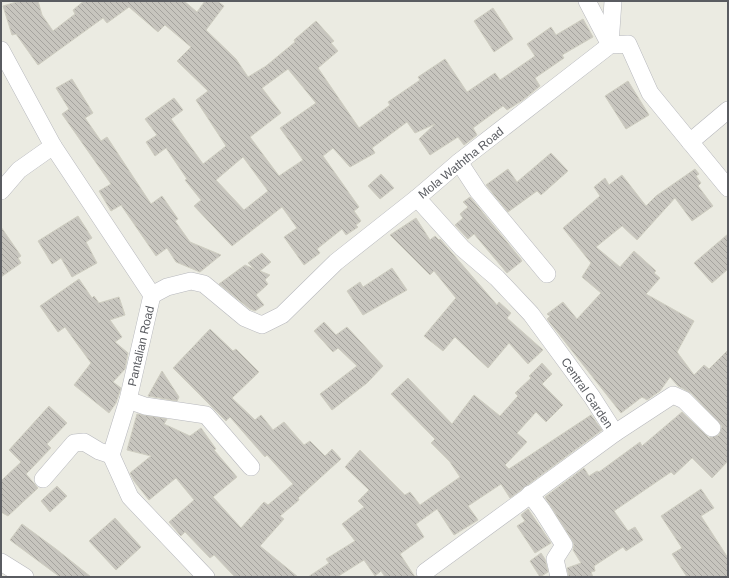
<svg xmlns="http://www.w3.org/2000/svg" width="729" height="578" font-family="Arial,sans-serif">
	<defs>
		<pattern id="building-back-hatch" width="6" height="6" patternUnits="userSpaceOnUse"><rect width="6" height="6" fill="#c7c5be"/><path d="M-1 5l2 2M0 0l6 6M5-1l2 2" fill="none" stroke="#a5a39e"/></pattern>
	</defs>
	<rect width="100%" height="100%" fill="#ebebe2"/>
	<g fill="url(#building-back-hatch)" stroke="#cfcec1" fill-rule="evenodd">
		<path d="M20,1H38L42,15L53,31L75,14L73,10L84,1H184L197,12L205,1H217L224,6L206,30L236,59L248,77L266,66L295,42L294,40L316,21L334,41L331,43L338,51L318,68L359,128L390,105L388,102L420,80L418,77L445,59L467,92L495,73L500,80L535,56L527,44L551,27L556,35L583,19L593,37L562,55L564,58L535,78L540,86L523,100L507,110L503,106L473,128L477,135L464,145L458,137L430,155L419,139L435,124L415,133L407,122L372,148L375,153L350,167L333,148L323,156L359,207L354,211L361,221L356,225L358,227L346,235L342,229L317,249L320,253L304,265L284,237L297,228L282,207L232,246L194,206L201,200L185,180L187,179L166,148L155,156L146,142L157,135L145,119L174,98L183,110L171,119L203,164L226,146L196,100L208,91L177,61L191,47L165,25L158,32L129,7L107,23L103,18L38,65L16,34L12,35L3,6ZM288,69L316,103L280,128L303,160L279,176L250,137L281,113L262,88ZM243,157L268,191L244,210L216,180Z"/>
		<path d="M493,8L513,39L494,52L474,21Z"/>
		<path d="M72,79L93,113L85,118L101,141L107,137L151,204L162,196L178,219L175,221L190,242L221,255L200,272L176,262L167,248L156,256L121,205L111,211L99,191L111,184L62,114L69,109L56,88Z"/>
		<path d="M628,81L649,115L626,129L605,96Z"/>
		<path d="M551,153L568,171L541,195L537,191L508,212L486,185L508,169L517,182Z"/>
		<path d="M695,169L699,174L696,176L701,183L698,186L713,206L692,221L675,198L637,240L622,226L596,247L620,267L634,251L656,271L654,273L660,278L646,294L694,321L677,352L694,375L704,365L709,369L728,350V461L712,478L692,458L674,475L671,472L614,511L628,531L635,527L643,540L626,551L623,547L594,566L595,571L591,572L593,577H569L567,568L581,563L573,550L574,545L572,540L545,497L584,468L589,476L597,471L599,472L640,442L642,446L682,412L709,438L719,435L722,426L691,393L678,386L670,377L660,391L647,400L642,397L621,413L547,319L550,316L547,314L563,302L577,319L601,293L582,277L591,263L563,228L600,196L594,187L605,178L609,185L622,175L646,206L656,196Z"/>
		<path d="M381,174L394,188L380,199L368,186Z"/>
		<path d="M470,197L520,258L522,261L507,273L474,234L468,239L455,225L463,218L460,214L468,207L463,202Z"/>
		<path d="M78,216L92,238L86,242L97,263L72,277L61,258L52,264L38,241Z"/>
		<path d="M416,218L430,240L435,236L439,240L440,239L497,305L499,302L511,313L507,318L543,350L528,364L509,343L488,368L455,337L443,351L424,336L456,298L434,271L430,275L390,235Z"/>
		<path d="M1,227L21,256L18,258L21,263L1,277Z"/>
		<path d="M728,234V269L712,283L694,263Z"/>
		<path d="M262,253L271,262L260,271L270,275L265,280L268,284L256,295L264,305L255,311L250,309L219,284L245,265L254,269L248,263Z"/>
		<path d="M392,268L407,290L363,315L347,291L360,282L363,287Z"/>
		<path d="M79,279L92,298L94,296L99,303L119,297L125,315L110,320L122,337L115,342L128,353L125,369L113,382L121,388L116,403L109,413L74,385L91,363L65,327L58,332L40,306Z"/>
		<path d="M324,322L336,335L347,327L383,366L367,383L332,410L320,394L357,366L338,348L333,352L314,331Z"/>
		<path d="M210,329L233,351L236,349L259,372L232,398L255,420L261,415L273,430L284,422L304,445L310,441L325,456L332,449L341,459L298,498L299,500L280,516L284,519L260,546L298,577H235L214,555L210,558L185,532L181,536L169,522L194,500L176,478L149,500L134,481L130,473L151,456L127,450L137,414L167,419L164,424L190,436L201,428L216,449L214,450L237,477L213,497L241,528L264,502L268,505L293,484L267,455L265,457L230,417L226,421L173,368Z"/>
		<path d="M542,363L552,374L542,384L563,405L546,422L536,412L517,433L527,442L505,465L509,469L591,415L602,430L510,498L501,484L468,506L478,520L454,535L437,509L416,524L424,537L400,554L415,577H385L381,571L375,576L364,560L337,577H308L329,563L326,559L355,541L342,524L364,507L358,501L369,490L345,467L360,450L405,495L410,492L420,505L460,477L450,462L431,443L435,439L391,394L408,378L452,424L474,395L500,416L518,396L515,393L531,378L529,376Z"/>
		<path d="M162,371L179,397L177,401L148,396Z"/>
		<path d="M49,406L67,423L47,444L51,448L26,474L38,488L8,516L1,512V481L21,462L9,450Z"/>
		<path d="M57,486L67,496L50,512L41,501Z"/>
		<path d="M701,489L714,508L701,516L728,558V577H687L672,554L682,548L661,516Z"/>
		<path d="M528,509L551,543L535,553L517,526L525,521L521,515Z"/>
		<path d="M115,518L141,547L116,570L89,541Z"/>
		<path d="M22,524L56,549L91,577H60L10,540Z"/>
		<path d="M541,553L545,559L548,572L540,577L530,561Z"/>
	</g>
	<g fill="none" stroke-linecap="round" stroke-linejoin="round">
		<defs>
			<g id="minor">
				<path d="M587,1L610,45"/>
				<path d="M610,45L613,1"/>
				<path d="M1,50L53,146L152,295L128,400L111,455L130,497L206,577"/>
				<path d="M690,142L728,110"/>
				<path d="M459,162L478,191L547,274"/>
				<path d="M1,191L19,170L53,146"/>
				<path d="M417,198L462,248L497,278L531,314L592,397L615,433L425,572"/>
				<path d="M152,295L167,287L191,281L204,284L245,318L262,325L282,315L336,262L417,198L459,162L610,45L628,44L650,93L728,188"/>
				<path d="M128,400L145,406L206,415L251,467"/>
				<path d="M615,433L673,395L684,400L712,428"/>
				<path d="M43,479L74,443L84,442L99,451L111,455"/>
				<path d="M530,494L542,510L564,545L555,559L559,577"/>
				<path d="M1,562L25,577"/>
			</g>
		</defs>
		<use href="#minor" stroke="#b7b8bd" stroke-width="18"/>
		<use href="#minor" stroke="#fff" stroke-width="17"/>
	</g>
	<g text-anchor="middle" stroke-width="3.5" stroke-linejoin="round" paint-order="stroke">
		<g font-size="12" fill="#5a5c61" stroke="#fff">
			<text transform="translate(461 163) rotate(-39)" y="4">Mola Waththa Road</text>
			<text transform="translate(141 346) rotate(-77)" y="4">Pantalian Road</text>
			<text transform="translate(587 393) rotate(56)" y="4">Central Garden</text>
		</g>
	</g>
	<rect width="729" height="578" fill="none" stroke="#5a5c61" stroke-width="4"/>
</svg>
